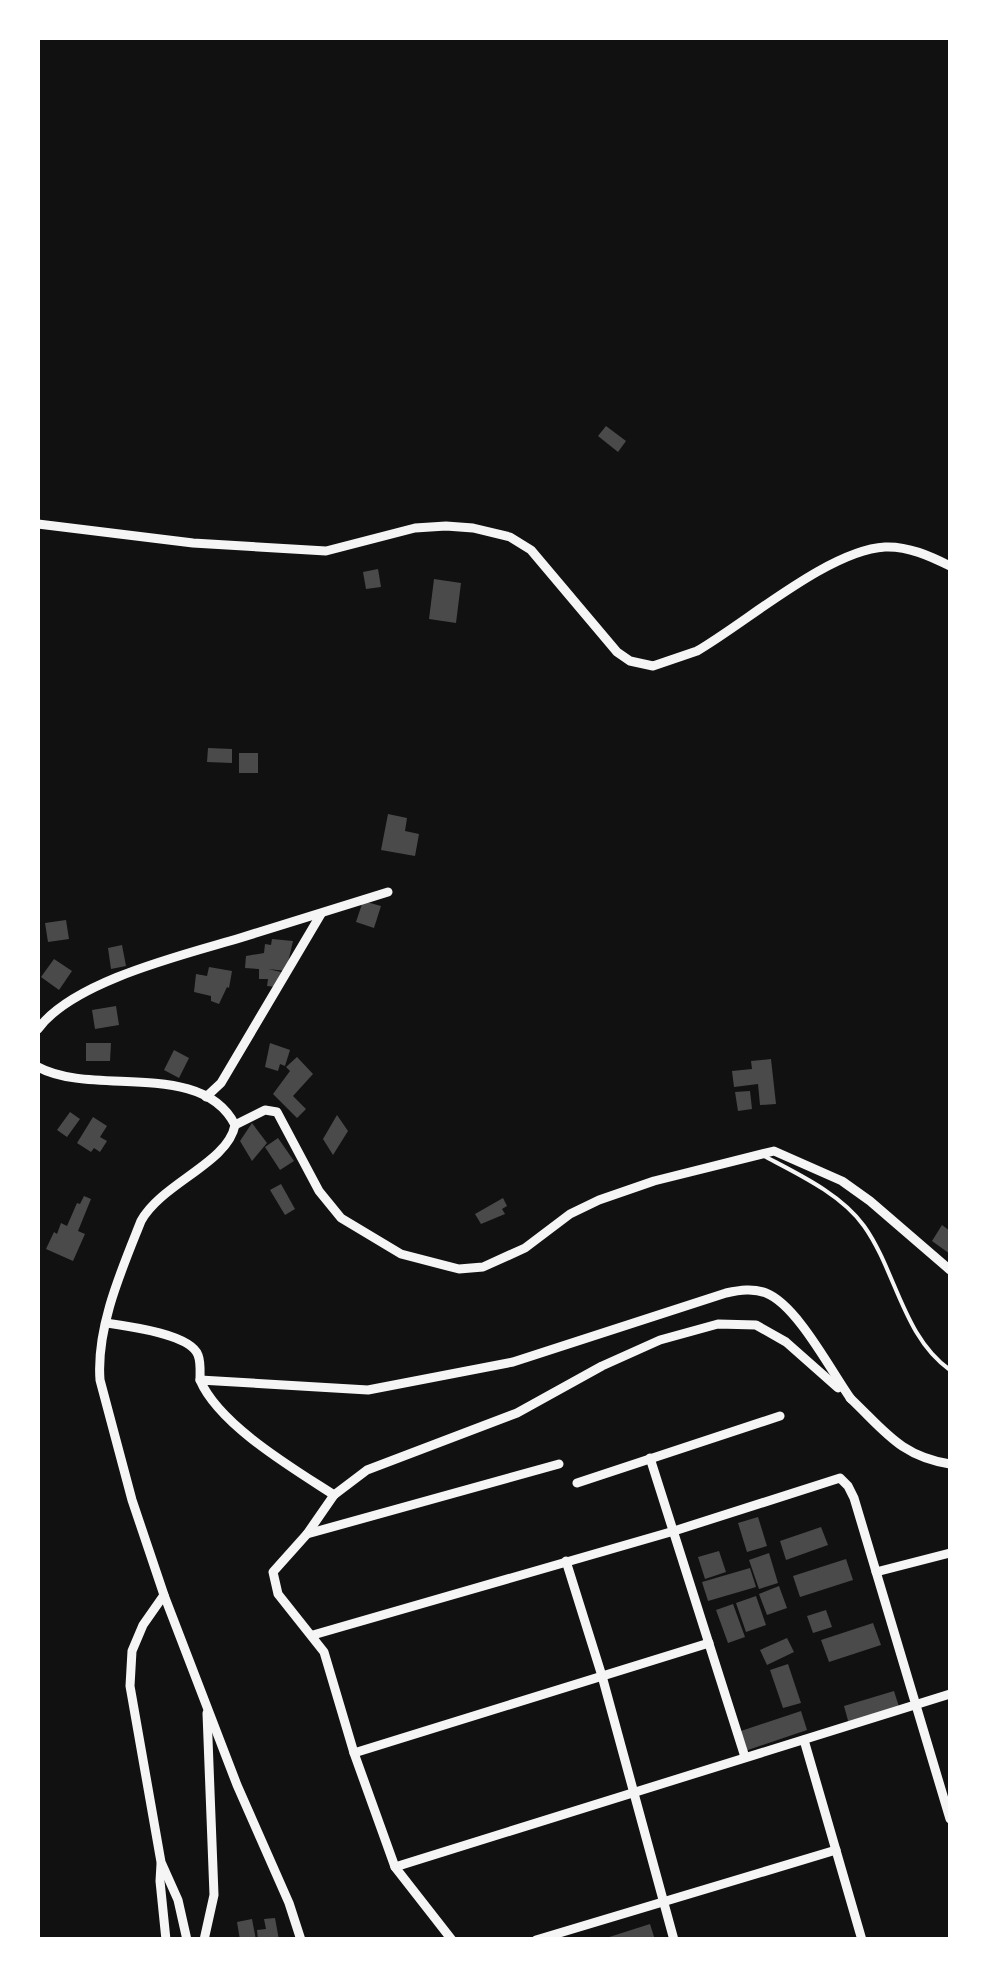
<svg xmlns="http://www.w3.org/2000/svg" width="988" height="1977" font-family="Figtree,sans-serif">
	<rect width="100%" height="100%" fill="#111"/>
	<g fill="#4a4a4a">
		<path d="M606,426L626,441L618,452L598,436Z"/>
		<path d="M378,569L381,587L366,589L363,572Z"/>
		<path d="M434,579L461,583L456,623L429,619Z"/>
		<path d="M208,748L232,749V763L207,762Z"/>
		<rect x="239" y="753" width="19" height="20"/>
		<path d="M388,814L407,818L405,831L419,834L415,856L381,850Z"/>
		<path d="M363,901L381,906L374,928L356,922Z"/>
		<path d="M66,920L69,939L48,942L45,923Z"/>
		<path d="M272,939L293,941L286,971L268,969L281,972L277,987L267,986L268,979H259V969L245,968L246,956L264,953L265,944L271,945Z"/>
		<path d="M122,945L126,966L111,969L108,948Z"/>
		<path d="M54,959L72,971L59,990L41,977Z"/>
		<path d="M209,967L232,971L229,988L227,987L219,1004L211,1001V996L194,992L196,974L207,976Z"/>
		<path d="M116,1006L119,1025L95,1029L92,1010Z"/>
		<path d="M86,1043H111L110,1061H86Z"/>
		<path d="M270,1043L290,1050L285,1066L280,1064L278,1071L265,1067Z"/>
		<path d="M174,1050L189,1058L179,1078L164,1070Z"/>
		<path d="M297,1057L313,1074L293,1096L306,1109L297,1118L273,1094L290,1071L286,1067Z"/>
		<path d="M771,1059L776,1104L760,1105L758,1084L734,1087L732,1071L752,1069L751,1061Z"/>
		<path d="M750,1091L752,1109L738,1111L735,1092Z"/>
		<path d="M70,1112L80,1119L67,1137L57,1130Z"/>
		<path d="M337,1115L348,1131L333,1155L323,1139Z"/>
		<path d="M93,1117L107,1126L100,1137L107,1141L100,1152L94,1148L91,1152L77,1143Z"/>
		<path d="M252,1123L267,1143L252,1161L240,1141Z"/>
		<path d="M278,1138L294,1161L280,1170L265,1147Z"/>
		<path d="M281,1184L295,1209L285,1215L270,1190Z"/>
		<path d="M84,1196L91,1199L78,1231L85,1234L73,1261L46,1249L54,1232L57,1234L61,1223L67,1226L77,1203L80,1204Z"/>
		<path d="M503,1198L507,1206L502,1209L505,1214L481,1224L475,1214Z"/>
		<path d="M942,1225L950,1231V1254L932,1241Z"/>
		<path d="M758,1517L767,1546L747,1552L738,1523Z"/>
		<path d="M821,1527L828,1545L786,1560L780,1541Z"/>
		<path d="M719,1551L726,1572L705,1579L698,1557Z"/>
		<path d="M769,1553L778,1583L759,1589L749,1560Z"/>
		<path d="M846,1559L853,1580L800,1597L793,1576Z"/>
		<path d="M750,1568L756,1587L708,1601L702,1582Z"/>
		<path d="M779,1586L787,1608L767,1615L759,1594Z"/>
		<path d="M756,1596L766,1625L746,1632L736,1603Z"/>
		<path d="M733,1604L745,1637L728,1643L716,1610Z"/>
		<path d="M826,1610L832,1627L813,1633L807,1616Z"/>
		<path d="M873,1623L881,1645L829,1662L821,1640Z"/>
		<path d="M787,1638L794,1652L767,1665L760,1650Z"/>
		<path d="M788,1664L801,1703L783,1708L770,1670Z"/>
		<path d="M894,1691L900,1710L849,1724L844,1706Z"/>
		<path d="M801,1711L807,1730L745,1751L738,1732Z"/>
		<path d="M275,1918L279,1940H258L257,1930L266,1929L264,1919Z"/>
		<path d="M252,1919L256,1940H240L237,1922Z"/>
		<path d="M650,1924L655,1940H603V1939Z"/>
	</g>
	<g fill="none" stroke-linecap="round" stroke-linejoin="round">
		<path stroke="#f5f5f5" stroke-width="4" d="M764,1156C798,1174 841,1194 864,1226C896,1271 903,1337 950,1370"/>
		<g stroke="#f5f5f5" stroke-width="9">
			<path d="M38,524L193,543L326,551L415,528L446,526L473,528L510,537L531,550L617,652L630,661L653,666L697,651C747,622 829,550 885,547C908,546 930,556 950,566"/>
			<path d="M38,1029C73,981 183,955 240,938C289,923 339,907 388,892"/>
			<path d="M38,1067C93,1097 202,1059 235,1125C228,1163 162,1183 141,1221C122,1269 96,1327 100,1380L132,1500L164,1595L237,1785L289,1903L301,1940"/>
			<path d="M206,1097L221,1083L321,914"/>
			<path d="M235,1125L265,1110L277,1112L319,1191L341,1218L401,1254L459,1269L483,1267L525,1248L570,1214L599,1200L654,1181L774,1151L842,1181L870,1201L950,1270"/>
			<path d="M106,1323C127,1326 190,1334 198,1355C201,1362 200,1373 200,1380"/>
			<path d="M850,1398C885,1431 900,1456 950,1464"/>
			<path d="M650,1458L745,1757"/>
			<path d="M577,1483L780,1416"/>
			<path d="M334,1495C294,1469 219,1425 200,1380L368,1390L513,1362L726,1293C740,1290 753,1288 766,1293C797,1305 831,1371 851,1399"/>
			<path d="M307,1534L334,1495L367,1470L517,1413L602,1366L660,1340L718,1324L756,1325L786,1342L838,1388"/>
			<path d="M566,1561L602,1676L674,1940"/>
			<path d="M876,1572L950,1553"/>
			<path d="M164,1595L143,1625L132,1651L130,1686L161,1862L178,1900L187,1940"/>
			<path d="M313,1635L674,1531L840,1478L848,1486L854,1498L950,1819"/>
			<path d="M804,1740L862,1940"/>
			<path d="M354,1753L709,1643"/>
			<path d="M161,1864L160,1881L166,1940"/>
			<path d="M395,1867L950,1694"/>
			<path d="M204,1940L214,1895L207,1713"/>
			<path d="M452,1940L395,1867L354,1753L324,1652L278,1594L273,1572L307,1534L559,1464"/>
			<path d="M536,1940L836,1850"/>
		</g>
	</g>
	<rect width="988" height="1977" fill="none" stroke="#ffffff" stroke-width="80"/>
</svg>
